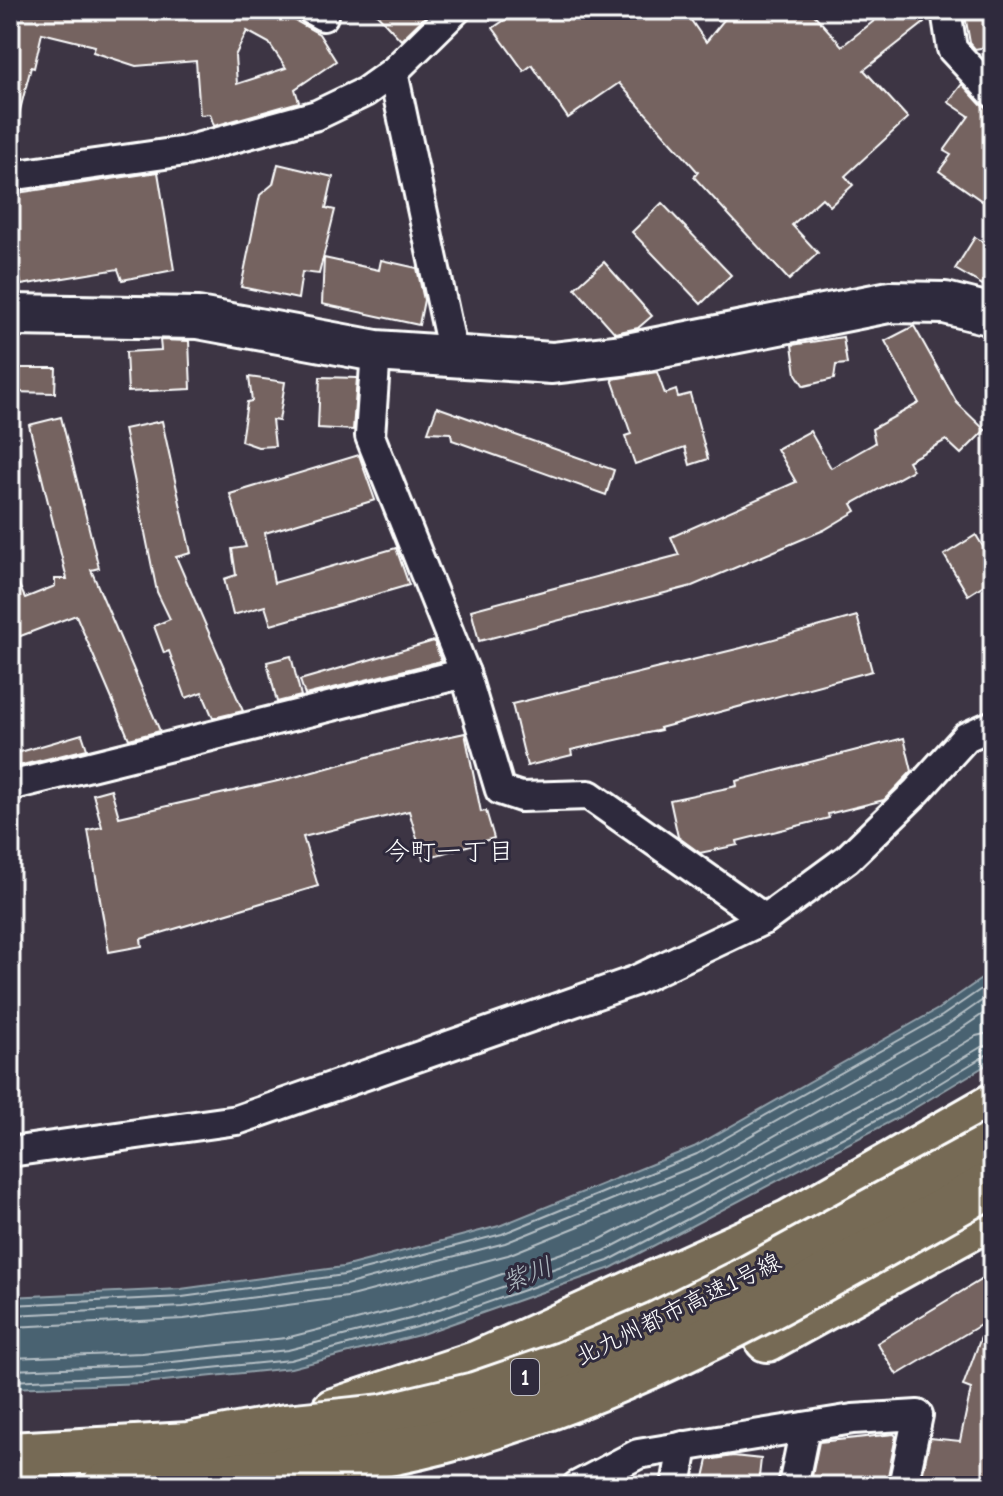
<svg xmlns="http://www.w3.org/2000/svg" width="1003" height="1496" font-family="'Comic Neue','Klee One',sans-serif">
	<rect width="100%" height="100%" fill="#3d3544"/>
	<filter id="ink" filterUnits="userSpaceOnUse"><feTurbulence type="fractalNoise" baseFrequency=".0125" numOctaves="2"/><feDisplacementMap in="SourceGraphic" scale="16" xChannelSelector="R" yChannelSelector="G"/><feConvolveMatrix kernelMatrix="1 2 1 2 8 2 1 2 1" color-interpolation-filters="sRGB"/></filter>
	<g filter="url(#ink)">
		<path fill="#496271" stroke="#92a1aa" stroke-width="2" d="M993,971V1061L903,1115L611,1268L419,1335L291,1368L144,1383L10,1388V1297L181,1289L343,1267L499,1226L694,1147L938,1009Z"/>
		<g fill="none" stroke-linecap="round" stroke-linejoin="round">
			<g stroke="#b6c0c6" stroke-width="2">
				<path d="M10,1305L182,1297L344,1275L502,1234L697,1154L942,1016L993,981"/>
				<path d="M10,1315L183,1307L345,1285L505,1243L702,1163L947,1025L993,993"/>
				<path d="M10,1327L184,1319L347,1297L508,1255L707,1174L952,1035L993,1007"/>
				<path d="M10,1358L142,1353L286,1338L411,1306L599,1240L889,1089L976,1036L993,1032"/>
				<path d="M10,1370L143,1365L288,1350L414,1318L604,1251L895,1099L981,1047L993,1044"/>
				<path d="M10,1381L143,1375L290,1360L417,1327L608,1261L899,1108L986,1055L993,1054"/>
			</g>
		</g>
		<g fill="#746361" stroke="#fff" stroke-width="2" fill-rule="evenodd">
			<path d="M10,10H56L76,15L78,10H276L319,34L336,61L295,89L299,102L214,126L210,114L200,115L196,61L136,66L93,52L95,46L42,33L34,68L31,67L17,122L10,121ZM247,31L269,43L286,68L237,84L235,56Z"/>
			<path d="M373,10H432L401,40Z"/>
			<path d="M519,10H684L706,42L732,10H810L842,46L888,10H914L924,23L864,70L908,118L845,176L853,185L830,206L822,198L792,225L818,253L789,280L694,177L698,172L619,83L568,118L532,65L524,71L493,28Z"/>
			<path d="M964,10H993V46L975,49L970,43Z"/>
			<path d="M962,84L981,105L989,109L987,117L993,121V186L982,201L939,171L951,155L944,151L969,116L948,102Z"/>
			<path d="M278,164L333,177L326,208L335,210L319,274L302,272L298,299L241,287L260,195L273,184Z"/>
			<path d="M158,172L174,270L122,280L118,269L21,285L10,213V194Z"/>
			<path d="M662,203L731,275L701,304L632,232Z"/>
			<path d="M975,237L993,248V291L955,269Z"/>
			<path d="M324,258L379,270L381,260L417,268L424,300L419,325L322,304Z"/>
			<path d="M604,262L652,316L638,328L615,333L575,288Z"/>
			<path d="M914,326L957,403L985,430L961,454L946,440L908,461L913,470L852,504L856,511L824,530L692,586L479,641L471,610L679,555L671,537L796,482L777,449L810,431L831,468L875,443L872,429L919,403L885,341Z"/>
			<path d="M843,337L847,364L836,365L834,379L804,386L796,374L792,345Z"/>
			<path d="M160,340L189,341L191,389L128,392L126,352L161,350Z"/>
			<path d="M10,368H56L55,393L10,392Z"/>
			<path d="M657,372L665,394L676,390L678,397L690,394L708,459L690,465L685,447L635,464L625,436L631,434L612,379Z"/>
			<path d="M249,377L285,382L279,421L272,420L275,446L258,447L241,441L247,402L252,401Z"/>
			<path d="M320,377L357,378L353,430L318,428Z"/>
			<path d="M437,407L614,470L606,495L452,440L451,433L428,432Z"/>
			<path d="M61,417L99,568L91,570L160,731L129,739L76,615L10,640V566L25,598L55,586V579H67L29,425Z"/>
			<path d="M162,421L191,553L176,557L243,711L213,718L202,692L186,698L169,651L164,653L154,626L170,619L157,592L124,429Z"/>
			<path d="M359,455L375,500L265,533L274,583L396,548L409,585L271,625L265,606L233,615L224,579L236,575L232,549L246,547L230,494Z"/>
			<path d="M976,535L993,563V579L968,595L944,555Z"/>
			<path d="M857,616L872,671L660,728L661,730L571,750L572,755L527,766L512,704L741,648Z"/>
			<path d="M434,641L441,661L305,695L300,680Z"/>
			<path d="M291,656L301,696L277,702L267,662Z"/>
			<path d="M465,733L481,812L486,811L494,838L423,859L409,811L303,837L318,886L141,939L142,946L109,952L88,830L102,827L93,794L111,789L119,817L291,778L419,743Z"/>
			<path d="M82,734L87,749L10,768V755Z"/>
			<path d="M904,738L912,771L884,800L828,814L829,818L737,841L738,845L700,853L678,837L670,800L737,786L736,781Z"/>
			<path d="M984,1278L993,1293V1466L989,1486L952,1480L951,1484L921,1482L930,1438L960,1441L971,1389L963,1386L987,1321L897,1375L877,1343Z"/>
			<path d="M894,1434L896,1436L886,1486H810L819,1442Z"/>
			<path d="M733,1456L761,1459L758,1486H702L708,1460Z"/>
		</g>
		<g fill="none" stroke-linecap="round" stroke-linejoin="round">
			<defs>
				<g id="street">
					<path d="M312,10L323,16"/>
					<path d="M946,10L952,49L993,93"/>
					<path d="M393,72L449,335L450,356"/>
					<path d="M10,176L186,151L317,115L365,92L393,72L456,10"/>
					<path d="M376,351L370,436L465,673L500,790L521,797L589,795L765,919"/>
					<path d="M10,786L465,673"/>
					<path d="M10,1152L237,1120L634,981L765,919L847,859L917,791L966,737L993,725"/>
					<path d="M577,1486L638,1454L853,1419L918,1415L903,1486"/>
					<path d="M676,1486L683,1446"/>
					<path d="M793,1486L805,1427"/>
				</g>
				<path id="secondary" d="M10,315L198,318L376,351L552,363L622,355L889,302L945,303L993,315"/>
				<g id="highway">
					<path d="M767,1339L993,1215"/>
					<path d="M334,1411L476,1364L790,1222L993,1106"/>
				</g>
			</defs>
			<use href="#street" stroke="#fff" stroke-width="34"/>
			<use href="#secondary" stroke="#fff" stroke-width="46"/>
			<use href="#highway" stroke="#fff" stroke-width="50"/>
			<use href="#street" stroke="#2f2a3d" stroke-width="28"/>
			<use href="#secondary" stroke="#2f2a3d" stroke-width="40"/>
			<use href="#highway" stroke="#766a54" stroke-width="44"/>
			<defs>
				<g id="highway-bridge">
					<path d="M10,1455L189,1445L286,1427L382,1417L475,1395L565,1364L656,1325L742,1282L993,1145"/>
					<path d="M105,1486C232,1477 359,1467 482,1430C664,1375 828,1275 993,1183"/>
				</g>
			</defs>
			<use href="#highway-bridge" stroke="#fff" stroke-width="50" stroke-linecap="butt"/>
			<use href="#highway-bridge" stroke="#766a54" stroke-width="44"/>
		</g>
	</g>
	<g text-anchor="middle" stroke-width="6" stroke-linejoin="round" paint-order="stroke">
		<rect fill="#2f2a3d" stroke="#c1bfc5" stroke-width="2" x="511" y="1359" width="28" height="36" rx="6"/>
		<g font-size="22" font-weight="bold" fill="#fff">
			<text x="525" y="1385">1</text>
		</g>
		<g font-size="24" fill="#fff" stroke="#2f2a3d">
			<text transform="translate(678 1309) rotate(-26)" y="8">北九州都市高速1号線</text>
		</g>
		<g font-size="26" fill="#fff" stroke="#2f2a3d">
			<text x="449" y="860">今町一丁目</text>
		</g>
		<g font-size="26" font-style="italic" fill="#adb8bf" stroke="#2f2a3d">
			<text transform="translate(527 1274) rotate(-21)" y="9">紫川</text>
		</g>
	</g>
	<rect width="1003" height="1496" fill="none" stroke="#2f2a3d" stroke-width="40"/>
	<rect x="20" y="20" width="963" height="1456" fill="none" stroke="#fff" stroke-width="3" filter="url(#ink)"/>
</svg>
